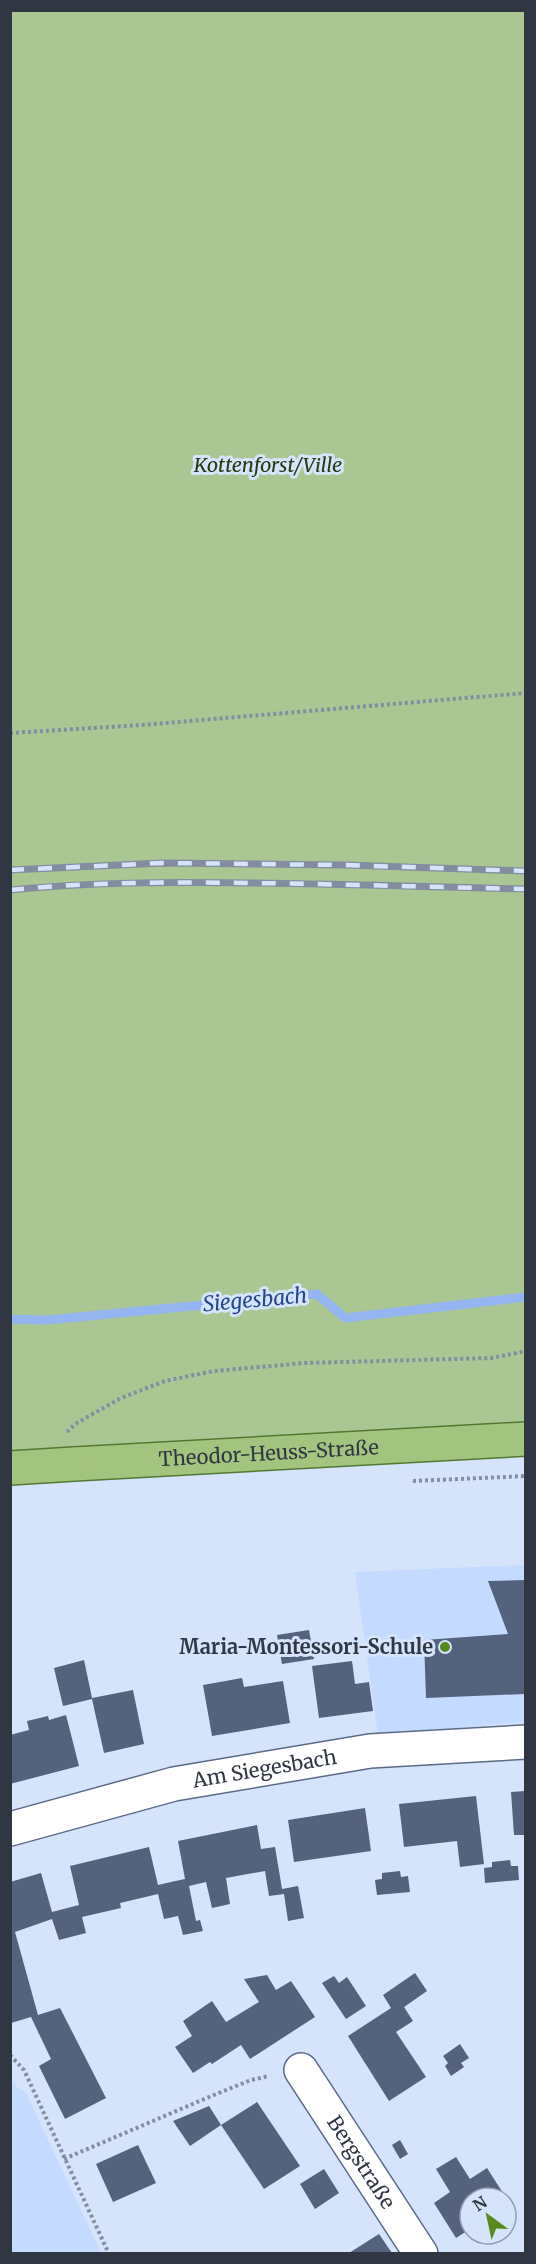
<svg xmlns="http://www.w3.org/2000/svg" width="536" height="2264" font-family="Merriweather,serif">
	<rect width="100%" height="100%" fill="#d5e3fb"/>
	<g fill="#c5daff">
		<path d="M525,1565V1722L378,1735L355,1572Z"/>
		<path d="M11,2083L26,2093L101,2253H11Z"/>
	</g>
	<path fill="#aac793" d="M10,11H525V1439L11,1452Z"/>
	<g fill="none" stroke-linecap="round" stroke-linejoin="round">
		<path stroke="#95b5f0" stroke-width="9" d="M10,1319L47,1320L317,1294L345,1318L526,1297"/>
	</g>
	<g fill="#54627d">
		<path d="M525,1580V1694L426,1698L424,1640L508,1634L488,1581Z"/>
		<path d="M309,1630L314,1659L282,1664L277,1635Z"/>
		<path d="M84,1660L92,1698L133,1690L144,1744L104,1753L92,1699L63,1706L54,1668Z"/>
		<path d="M352,1661L355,1684L369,1682L373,1711L319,1718L312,1666Z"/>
		<path d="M242,1678L244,1687L283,1681L290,1723L212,1736L203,1685Z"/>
		<path d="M66,1715L79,1766L10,1784V1735L29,1730L27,1721L48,1716L49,1720Z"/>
		<path d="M525,1791V1835H514L511,1792Z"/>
		<path d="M476,1796L484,1864L460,1867L457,1841L404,1847L399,1804Z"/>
		<path d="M365,1808L371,1851L294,1862L288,1820Z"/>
		<path d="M257,1825L261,1849L275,1847L282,1889L298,1886L304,1918L288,1921L284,1894L269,1896L265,1871L226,1878L230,1904L212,1908L206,1882L189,1886L196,1921L200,1920L203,1931L183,1935L178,1916L164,1919L158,1894L120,1903L121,1908L82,1917L86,1933L59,1940L52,1919L15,1932L38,2015L60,2008L106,2098L65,2119L39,2066L51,2059L31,2017L11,2023L10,2021V1882L41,1873L52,1912L79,1905L70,1866L149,1847L158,1885L171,1882L185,1879L178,1841Z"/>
		<path d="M510,1860L511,1866H518L519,1880L485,1883L484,1868L492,1867V1862Z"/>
		<path d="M400,1871L401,1877L408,1876L410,1892L377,1895L375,1880L382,1879V1873Z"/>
		<path d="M415,1973L427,1991L404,2007L413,2021L396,2032L426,2077L389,2101L348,2036L391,2008L383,1995Z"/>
		<path d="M267,1975L276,1990L291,1981L315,2017L250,2059L241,2045L212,2064L210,2062L193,2073L175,2047L192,2036L183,2021L212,2001L226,2022L259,2002L244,1979Z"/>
		<path d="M334,1976L339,1983L347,1977L366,2006L346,2019L322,1983Z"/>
		<path d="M460,2044L469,2058L461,2063L464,2067L451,2076L445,2066L448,2063L443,2056Z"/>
		<path d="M257,2102L300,2166L264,2189L221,2125L190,2146L173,2121L209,2106L221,2125Z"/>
		<path d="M400,2140L408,2154L400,2159L392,2145Z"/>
		<path d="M138,2145L156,2183L113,2202L96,2164Z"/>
		<path d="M456,2157L470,2179L487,2168L510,2204L506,2206V2198H470V2229L456,2238L434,2203L450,2192L436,2169Z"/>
		<path d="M324,2169L339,2193L315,2209L300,2184Z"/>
		<path d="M379,2234L392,2253H349Z"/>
	</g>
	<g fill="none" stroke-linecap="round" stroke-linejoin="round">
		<defs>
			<g id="minor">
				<path id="s1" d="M10,1829L174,1784L370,1751L526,1742"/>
				<path id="s2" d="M301,2070L421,2254"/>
			</g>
			<g id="major">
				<path id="s3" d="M74,1464L526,1439"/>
			</g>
		</defs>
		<use href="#minor" stroke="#5c6b85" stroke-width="36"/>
		<use href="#major" stroke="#527932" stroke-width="36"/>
		<g stroke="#838ea0" stroke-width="4" stroke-dasharray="3 3" stroke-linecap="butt">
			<path d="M10,733L142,725L526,693"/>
			<path d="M67,1432L75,1424L121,1398L165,1381L214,1371L305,1363L492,1358L526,1351"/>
			<path d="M413,1481L526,1476"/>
			<path d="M10,2055L24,2070L109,2254"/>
			<path d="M64,2159L209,2097L251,2080L269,2076"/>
		</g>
		<use href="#minor" stroke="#fff" stroke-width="33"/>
		<use href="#major" stroke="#a3c47f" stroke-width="33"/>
		<defs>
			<g id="rail">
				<path d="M10,870L163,863L346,865L526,871"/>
				<path d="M10,890C89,882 168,882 247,883C340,884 433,887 526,889"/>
			</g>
		</defs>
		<use href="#rail" stroke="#838d9f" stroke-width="7"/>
		<use href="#rail" stroke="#d5e3fb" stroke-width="4.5" stroke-dasharray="14" stroke-linecap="butt"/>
		<defs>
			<path id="major-bridge" d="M10,1468L74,1464"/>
		</defs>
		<use href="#major-bridge" stroke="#527932" stroke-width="36" stroke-linecap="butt"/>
		<use href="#major-bridge" stroke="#a3c47f" stroke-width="33"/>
	</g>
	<circle fill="#57891f" stroke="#d5e3fb" stroke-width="2" cx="445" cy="1647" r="6"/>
	<g text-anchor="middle" stroke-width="6" stroke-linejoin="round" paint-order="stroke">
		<g font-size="20" font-style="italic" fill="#243a0d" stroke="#d5e3fb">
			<text x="268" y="472">Kottenforst/Ville</text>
		</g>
		<g font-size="20" fill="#303743" stroke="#d5e3fb">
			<text dy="7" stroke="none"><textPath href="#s3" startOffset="195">Theodor-Heuss-Straße</textPath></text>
			<text dy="7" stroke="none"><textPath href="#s1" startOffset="262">Am Siegesbach</textPath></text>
			<text dy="7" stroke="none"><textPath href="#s2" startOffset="110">Bergstraße</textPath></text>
		</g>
		<g font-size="20" font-weight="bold" fill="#303743" stroke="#d5e3fb" text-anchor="end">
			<text x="433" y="1654">Maria-Montessori-Schule</text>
		</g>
		<g font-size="21" font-style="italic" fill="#24478c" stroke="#d5e3fb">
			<text transform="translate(255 1300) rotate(-5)" y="7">Siegesbach</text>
		</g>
	</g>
	<rect width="536" height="2264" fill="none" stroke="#303743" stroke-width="24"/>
	<g transform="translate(488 2216) rotate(327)"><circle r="28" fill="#d5e3fb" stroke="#939eb1" stroke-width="1.5"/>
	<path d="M0-4.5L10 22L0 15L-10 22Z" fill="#57891f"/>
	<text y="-9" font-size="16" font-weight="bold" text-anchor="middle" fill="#303743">N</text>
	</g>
</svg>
